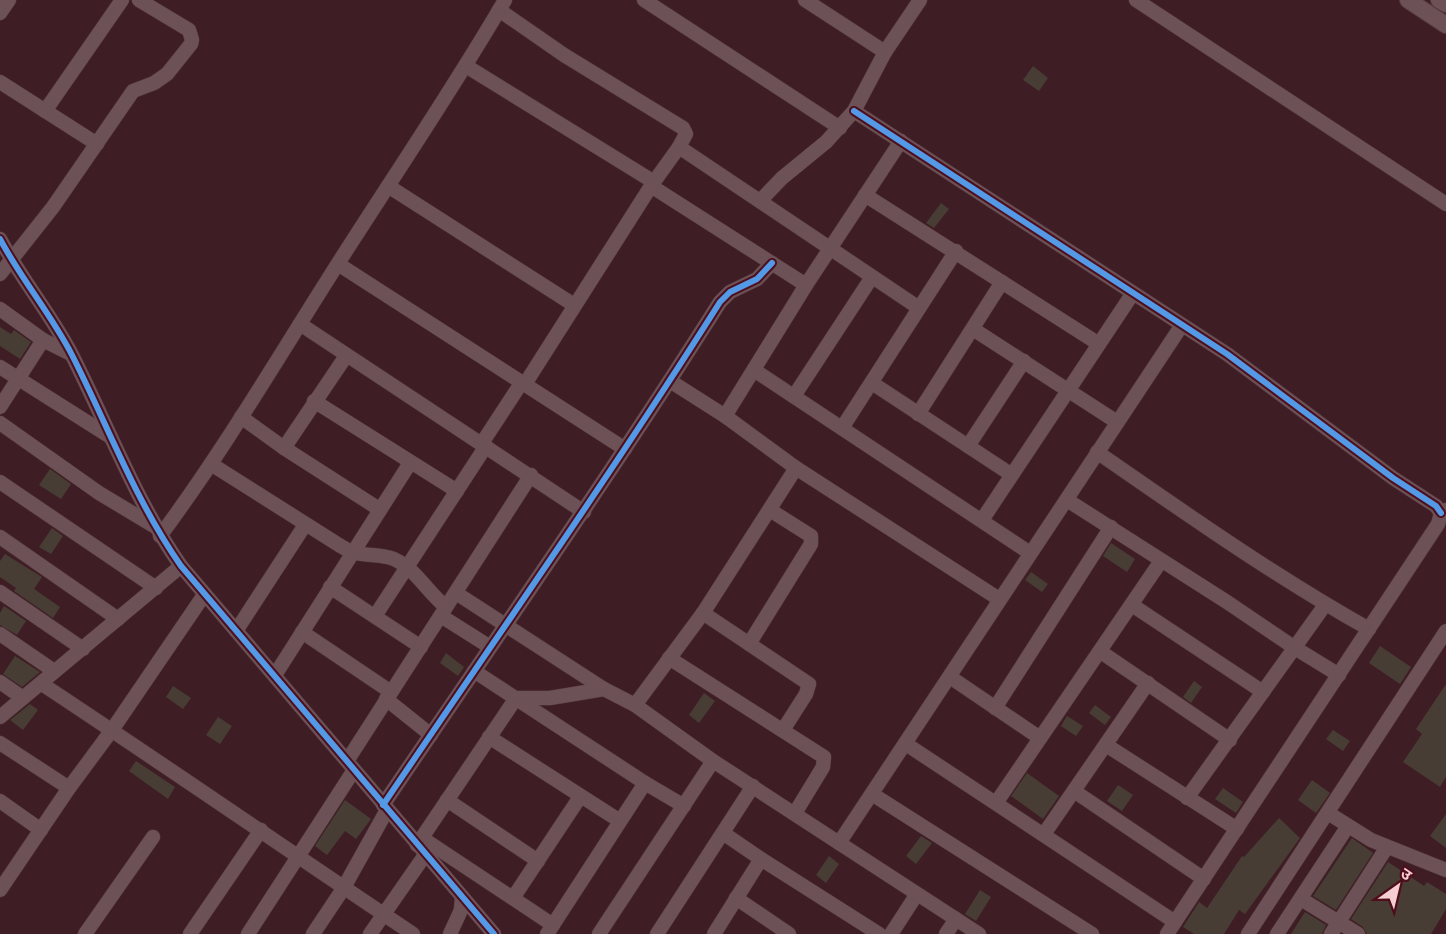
<svg xmlns="http://www.w3.org/2000/svg" width="1446" height="934" font-family="'Source Serif 4','Noto Sans Devanagari',serif">
	<rect width="100%" height="100%" fill="#3f1d24"/>
	<g fill="#473d35">
		<path d="M1033,66L1048,78L1039,91L1023,80Z"/>
		<path d="M941,203L949,209L934,228L926,223Z"/>
		<path d="M0,327L11,334L14,330L31,342L20,359L0,346Z"/>
		<path d="M50,469L71,484L61,499L39,485Z"/>
		<path d="M52,528L63,536L51,554L39,547Z"/>
		<path d="M1111,543L1135,559L1127,572L1103,556Z"/>
		<path d="M5,554L42,577L34,589L60,607L53,618L14,591L16,588L0,577V561Z"/>
		<path d="M1031,572L1048,584L1042,592L1025,580Z"/>
		<path d="M4,606L26,621L17,635L0,625V613Z"/>
		<path d="M1380,646L1411,667L1400,684L1369,663Z"/>
		<path d="M446,653L464,667L458,676L440,663Z"/>
		<path d="M15,656L40,672L22,687L3,674Z"/>
		<path d="M1194,681L1202,687L1191,703L1183,697Z"/>
		<path d="M1446,684V777L1440,787L1403,762L1422,734L1416,729Z"/>
		<path d="M173,686L191,698L183,709L166,697Z"/>
		<path d="M704,693L715,701L699,723L689,715Z"/>
		<path d="M30,704L38,710L23,730L10,720Z"/>
		<path d="M1095,705L1111,717L1105,725L1089,713Z"/>
		<path d="M1067,716L1083,726L1076,736L1061,726Z"/>
		<path d="M218,717L232,726L220,744L206,735Z"/>
		<path d="M1333,730L1350,741L1343,751L1326,739Z"/>
		<path d="M136,761L175,787L168,799L129,771Z"/>
		<path d="M1027,773L1059,796L1043,819L1011,796Z"/>
		<path d="M1312,780L1330,793L1316,813L1298,800Z"/>
		<path d="M1118,785L1133,795L1122,811L1107,801Z"/>
		<path d="M1223,788L1243,802L1236,813L1215,799Z"/>
		<path d="M345,800L371,819L356,839L345,831L327,855L315,846Z"/>
		<path d="M1446,814V848L1430,836Z"/>
		<path d="M1279,818L1300,838L1245,914L1239,910L1224,934H1194L1183,927L1199,902L1207,908L1242,856L1244,857Z"/>
		<path d="M921,836L932,843L916,864L906,856Z"/>
		<path d="M1352,838L1373,853L1336,910L1313,896Z"/>
		<path d="M829,856L839,864L826,883L816,875Z"/>
		<path d="M1388,862L1424,886L1427,882L1446,894V909L1431,934H1367L1363,927L1351,919Z"/>
		<path d="M980,890L991,897L976,921L965,914Z"/>
		<path d="M1305,912L1326,925L1322,934H1291Z"/>
	</g>
	<g fill="none" stroke-linecap="round" stroke-linejoin="round">
		<defs>
			<g id="minor">
				<path d="M644,0L840,128"/>
				<path d="M805,0L885,52"/>
				<path d="M1136,0L1446,204"/>
				<path d="M499,10L564,55L683,128L686,134L679,147L651,186L525,384"/>
				<path d="M0,13L9,0"/>
				<path d="M466,66L654,182"/>
				<path d="M0,82L97,144"/>
				<path d="M45,111L122,0"/>
				<path d="M854,111L1227,354L1393,478L1436,506L1441,513"/>
				<path d="M679,147L919,308"/>
				<path d="M388,186L574,305"/>
				<path d="M651,186L806,285"/>
				<path d="M865,195L1099,344"/>
				<path d="M760,201L782,178L826,142L854,111L885,52L920,0"/>
				<path d="M0,239C21,279 51,314 72,355C108,426 135,500 181,566L494,934"/>
				<path d="M338,264L625,449"/>
				<path d="M0,274L53,207L133,91L154,83L167,74L191,44L192,40L189,30L139,0"/>
				<path d="M0,309L43,340L71,354"/>
				<path d="M300,324L584,512"/>
				<path d="M973,329L1117,422"/>
				<path d="M0,367L109,436"/>
				<path d="M754,370L1030,553"/>
				<path d="M670,381L725,416L796,468L999,599"/>
				<path d="M872,383L1012,475"/>
				<path d="M794,396L872,277"/>
				<path d="M314,401L457,491"/>
				<path d="M0,407L43,340"/>
				<path d="M918,414L1002,282"/>
				<path d="M725,416L806,285L901,141"/>
				<path d="M241,417L284,448L379,509"/>
				<path d="M0,423L99,493L154,526"/>
				<path d="M842,428L956,251"/>
				<path d="M482,443L522,382"/>
				<path d="M968,446L1024,361"/>
				<path d="M284,448L346,356"/>
				<path d="M1097,452C1185,513 1276,577 1369,629"/>
				<path d="M211,464L339,545C344,548 350,552 356,553C369,556 381,554 394,559C416,569 427,592 446,607"/>
				<path d="M0,482L156,588"/>
				<path d="M1067,500L1227,602L1295,648L1339,675"/>
				<path d="M982,520L1133,293"/>
				<path d="M160,536C224,450 279,356 337,265C393,177 452,91 505,0"/>
				<path d="M0,537L118,619"/>
				<path d="M330,587L421,647"/>
				<path d="M0,592L83,649"/>
				<path d="M456,593L604,689L635,705L713,761L979,934"/>
				<path d="M1132,605L1263,692"/>
				<path d="M703,613L809,684L806,694L783,730"/>
				<path d="M375,616L486,446"/>
				<path d="M441,616L490,647"/>
				<path d="M236,631L305,525"/>
				<path d="M302,632L391,692"/>
				<path d="M0,634L54,671"/>
				<path d="M749,644L811,544V536L770,510"/>
				<path d="M1101,652L1230,740"/>
				<path d="M669,658L824,757L823,767L795,813"/>
				<path d="M474,671L645,783L684,806"/>
				<path d="M275,675L410,463"/>
				<path d="M950,677L1040,738"/>
				<path d="M0,682L23,698"/>
				<path d="M42,684C166,766 289,851 413,934"/>
				<path d="M386,699L431,735"/>
				<path d="M635,705L703,613L796,468"/>
				<path d="M995,708L1111,527"/>
				<path d="M0,717L181,566"/>
				<path d="M489,737L620,821"/>
				<path d="M0,743L69,788"/>
				<path d="M906,744L1175,922"/>
				<path d="M1106,745L1237,829"/>
				<path d="M347,761L531,475"/>
				<path d="M1074,791L1204,879"/>
				<path d="M872,794L1092,934"/>
				<path d="M1187,798L1325,605"/>
				<path d="M447,800L538,861"/>
				<path d="M0,801L41,830"/>
				<path d="M996,803L1161,561"/>
				<path d="M383,805C496,638 612,473 720,302L730,292L757,279L772,263"/>
				<path d="M1328,813L1371,840L1446,870"/>
				<path d="M723,833L761,859L879,934"/>
				<path d="M1044,834L1148,683"/>
				<path d="M422,838L553,925"/>
				<path d="M839,843L1182,325"/>
				<path d="M417,845L516,698H550L604,689"/>
				<path d="M0,890L69,788L112,730L204,595"/>
				<path d="M513,898L580,797"/>
				<path d="M736,898L789,934"/>
				<path d="M1301,899L1358,934"/>
				<path d="M85,934L153,837"/>
				<path d="M190,934L261,830"/>
				<path d="M248,934L354,770"/>
				<path d="M313,934L343,889L387,810"/>
				<path d="M370,934L425,855"/>
				<path d="M450,934L461,910L462,897"/>
				<path d="M547,934L645,783"/>
				<path d="M599,934L713,761"/>
				<path d="M657,934L753,786"/>
				<path d="M714,934L761,859"/>
				<path d="M891,934L917,894"/>
				<path d="M946,934L956,919"/>
				<path d="M1167,934L1438,524L1441,513L1446,510"/>
				<path d="M1248,934L1446,631"/>
				<path d="M1277,934L1348,826"/>
				<path d="M1331,934L1387,847"/>
			</g>
			<g id="tertiary">
				<path d="M1408,0L1446,25"/>
				<path d="M1439,0L1446,4"/>
			</g>
		</defs>
		<use href="#minor" stroke="#553a3e" stroke-width="15"/>
		<use href="#tertiary" stroke="#553a3e" stroke-width="18"/>
		<use href="#minor" stroke="#6c5256" stroke-width="14"/>
		<use href="#tertiary" stroke="#6c5256" stroke-width="16"/>
		<defs>
			<g id="cycleway">
				<path d="M854,111L1227,354L1393,478L1436,506L1441,513"/>
				<path d="M0,239C21,279 51,314 72,355C108,426 135,500 181,566L494,934"/>
				<path d="M383,805C496,638 612,473 720,302L730,292L757,279L772,263"/>
			</g>
		</defs>
		<use href="#cycleway" stroke="#4e0e1c" stroke-width="10"/>
		<use href="#cycleway" stroke="#5399e6" stroke-width="6"/>
	</g>
	<g transform="translate(1398 886) rotate(34)" stroke="#4e0e1c" stroke-width="4.5" paint-order="stroke">
	<path d="M0-4.5L10 22L0 15L-10 22Z" fill="#f6cdd0"/>
	<text y="-9" font-size="16" font-weight="bold" text-anchor="middle" fill="#f6cdd0">उ</text>
	</g>
</svg>
